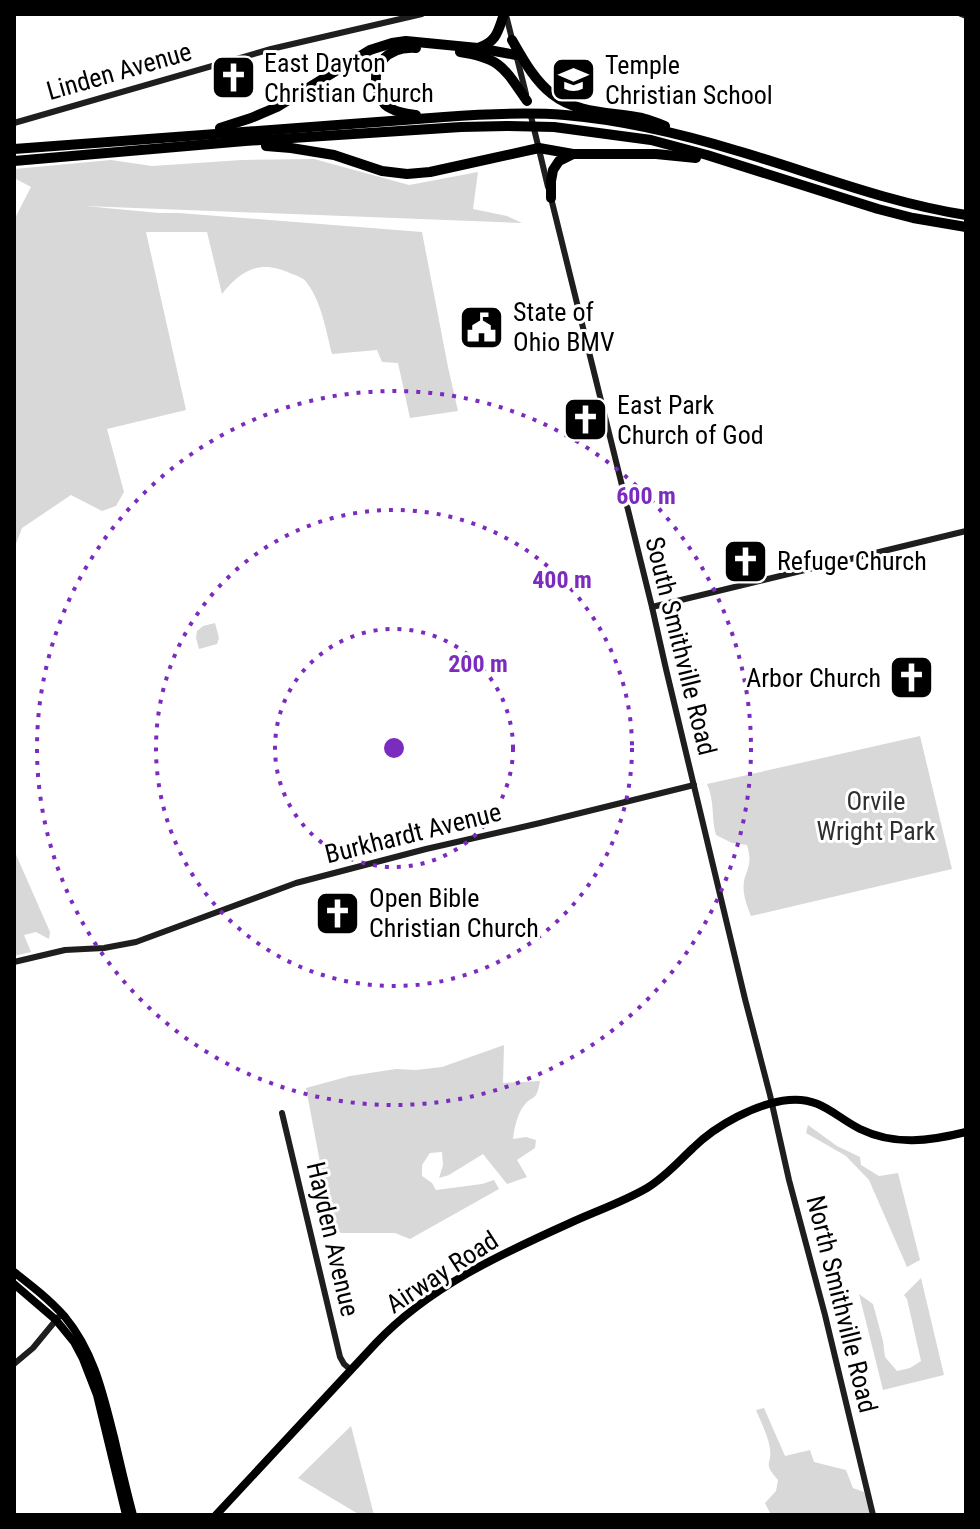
<svg xmlns="http://www.w3.org/2000/svg" width="980" height="1529" font-family="'Roboto Condensed',sans-serif">
	<rect width="100%" height="100%" fill="#fff"/>
	<g fill="#d8d8d8">
		<path d="M314,159L409,185L478,172L473,209L507,216L522,223L85,206L159,213H179L422,232L448,367L458,411L410,418L398,363L382,362L377,350L332,354C326,331 322,303 307,283C304,278 298,276 292,274C261,259 242,269 222,294L207,232H146L186,410L107,429L124,492L116,506L102,511L71,495L22,528L14,549V220L31,187L14,178V169L111,160L152,166L242,160Z"/>
		<path d="M215,623L219,638L217,644L199,649L196,638L197,631L203,626Z"/>
		<path d="M920,736L952,869L751,916C746,904 741,890 745,877C750,864 751,859 747,845L732,843L716,835C711,818 715,801 707,784Z"/>
		<path d="M14,850L50,932L49,939L36,932L24,935L31,952L14,956Z"/>
		<path d="M504,1045L503,1083L540,1081C536,1104 533,1093 523,1107C517,1115 514,1130 513,1139L526,1137L536,1140L535,1148L517,1160L527,1177L507,1184L483,1154L449,1175L439,1178L443,1165L442,1152L430,1153L422,1165V1176L432,1183L436,1190L482,1184L494,1180L499,1189L410,1239L395,1233H341L332,1226L306,1088L350,1076L396,1069L416,1070L442,1067Z"/>
		<path d="M808,1125L837,1146L860,1157L861,1165L879,1176L898,1173L920,1260L907,1267L869,1180L846,1156L806,1133Z"/>
		<path d="M921,1278L944,1375L883,1390L859,1294L873,1304L883,1341L885,1357L897,1371L910,1368L921,1361L907,1299L904,1295Z"/>
		<path d="M764,1408L785,1456L810,1450L814,1462L846,1470L853,1488L864,1492L872,1515H771L765,1503L776,1491L778,1480C762,1462 772,1466 770,1449C769,1438 760,1420 756,1410Z"/>
		<path d="M351,1426L374,1515H360L298,1478Z"/>
	</g>
	<g fill="none" stroke-linecap="round" stroke-linejoin="round">
		<g stroke="#1e1e1e" stroke-width="6">
			<path d="M961,14L966,16"/>
			<path d="M506,15L513,43"/>
			<path d="M516,54L526,94"/>
			<path d="M530,112L548,187"/>
			<path d="M14,123L271,49L422,14"/>
			<path d="M551,198L652,607L666,669L745,999L770,1095L789,1180L825,1315L873,1515"/>
			<path d="M652,607L966,531"/>
			<path d="M14,962L65,950L104,948L136,942L296,883L426,849L540,823L694,785"/>
			<path d="M282,1113L340,1357L344,1364L351,1370"/>
			<path d="M14,1364L33,1348L61,1314"/>
		</g>
		<g stroke="#000" stroke-width="8">
			<path d="M14,1272C32,1286 50,1300 65,1317C94,1352 103,1394 114,1437C120,1463 126,1489 133,1515"/>
			<path d="M14,1284L56,1320L74,1342L83,1359L97,1395L126,1515"/>
			<path d="M216,1515L376,1343C429,1287 501,1254 570,1223C596,1211 623,1202 647,1188C665,1177 678,1162 693,1148C715,1126 756,1103 789,1100C821,1097 834,1116 860,1129C895,1146 930,1141 966,1132"/>
		</g>
		<g stroke="#000" stroke-width="10">
			<path d="M512,40C523,59 534,80 552,94C577,114 612,112 642,118C650,120 658,123 665,126"/>
			<path d="M416,48C387,46 367,67 380,96C382,102 386,107 392,109C399,113 409,114 416,115"/>
			<path d="M478,48C497,42 498,31 504,14"/>
			<path d="M460,52C501,58 504,68 527,101"/>
			<path d="M220,128L251,118L277,107L370,50L392,43L406,41L478,48L516,55"/>
			<path d="M266,146L291,148L334,155L382,171L407,174L430,172L539,148L573,154"/>
			<path d="M14,149L444,117C484,114 525,112 565,115C624,120 682,134 738,151C813,173 888,203 966,215"/>
			<path d="M14,161L245,141L461,127L507,126L554,127L651,140L707,155L878,209L913,218L966,227"/>
			<path d="M551,198V181L553,170L559,161L573,154H656L696,158"/>
		</g>
	</g>
	<g fill="none" stroke="#7b2cbf" stroke-width="4" stroke-dasharray="4 8">
		<circle cx="394" cy="748" r="119"/>
		<circle cx="394" cy="748" r="238"/>
		<circle cx="394" cy="748" r="357"/>
	</g>
	<defs>
		<symbol id="church-square" viewBox="-11 -11 22 22"><rect x="-9" y="-9" width="18" height="18" rx="4" fill="#000" stroke="#fff"/><path d="M-1.2-6h2.4v3.5h3.3v2.4h-3.3V6h-2.4V-.1h-3.3v-2.4h3.3Z" fill="#fff"/></symbol>
		<symbol id="school-square" viewBox="-11 -11 22 22"><rect x="-9" y="-9" width="18" height="18" rx="4" fill="#000" stroke="#fff"/><path d="M0-5L7-2L0 1L-7-2ZM-4 1L0 2.5L4 1V4Q0 6-4 4Z" fill="#fff"/></symbol>
		<symbol id="civic-square" viewBox="-11 -11 22 22"><rect x="-9" y="-9" width="18" height="18" rx="4" fill="#000" stroke="#fff"/><path d="M-.6-6.5H3V-4.5H.6V-3L4-1V1h2V6H-6V1h2V-1L-.6-3ZM-1.2 2.5V6h2.4V2.5Z" fill="#fff"/></symbol>
	</defs>
	<g fill-rule="evenodd">
		<use href="#church-square" x="208" y="52" width="51" height="51"/>
		<use href="#school-square" x="548" y="54" width="51" height="51"/>
		<use href="#civic-square" x="456" y="302" width="51" height="51"/>
		<use href="#church-square" x="560" y="394" width="51" height="51"/>
		<use href="#church-square" x="720" y="536" width="51" height="51"/>
		<use href="#church-square" x="886" y="652" width="51" height="51"/>
		<use href="#church-square" x="312" y="888" width="51" height="51"/>
	</g>
	<g text-anchor="middle" stroke-width="6" stroke-linejoin="round" paint-order="stroke">
		<g font-size="26" fill="#000" stroke="#fff" text-anchor="start">
			<text x="264" y="72">East Dayton<tspan x="264" dy="30">Christian Church</tspan></text>
			<text x="605" y="74">Temple<tspan x="605" dy="30">Christian School</tspan></text>
			<text x="513" y="321">State of<tspan x="513" dy="30">Ohio BMV</tspan></text>
			<text x="617" y="414">East Park<tspan x="617" dy="30">Church of God</tspan></text>
			<text x="777" y="570">Refuge Church</text>
			<text x="881" y="687" text-anchor="end">Arbor Church</text>
			<text x="369" y="907">Open Bible<tspan x="369" dy="30">Christian Church</tspan></text>
		</g>
		<g font-size="26" fill="#000" stroke="#fff">
			<text transform="translate(119 71) rotate(-16)" y="9">Linden Avenue</text>
			<text transform="translate(681 646) rotate(76)" y="9">South Smithville Road</text>
			<text transform="translate(413 833) rotate(-14)" y="9">Burkhardt Avenue</text>
			<text transform="translate(333 1239) rotate(77)" y="9">Hayden Avenue</text>
			<text transform="translate(442 1272) rotate(-33)" y="9">Airway Road</text>
			<text transform="translate(842 1304) rotate(76)" y="9">North Smithville Road</text>
		</g>
		<g font-size="26" fill="#2f2f2f" stroke="#fff">
			<text x="876" y="810">Orvile<tspan x="876" dy="30">Wright Park</tspan></text>
		</g>
	</g>
	<circle cx="394" cy="748" r="12" fill="#7b2cbf" stroke="#fff" stroke-width="4"/>
	<g font-size="24" text-anchor="middle" font-weight="bold" fill="#7b2cbf" stroke="#fff" stroke-width="6" stroke-linejoin="round" paint-order="stroke">
		<text x="646" y="504">600 m</text>
		<text x="562" y="588">400 m</text>
		<text x="478" y="672">200 m</text>
	</g>
	<rect width="980" height="1529" fill="none" stroke="#000000" stroke-width="32"/>
</svg>
